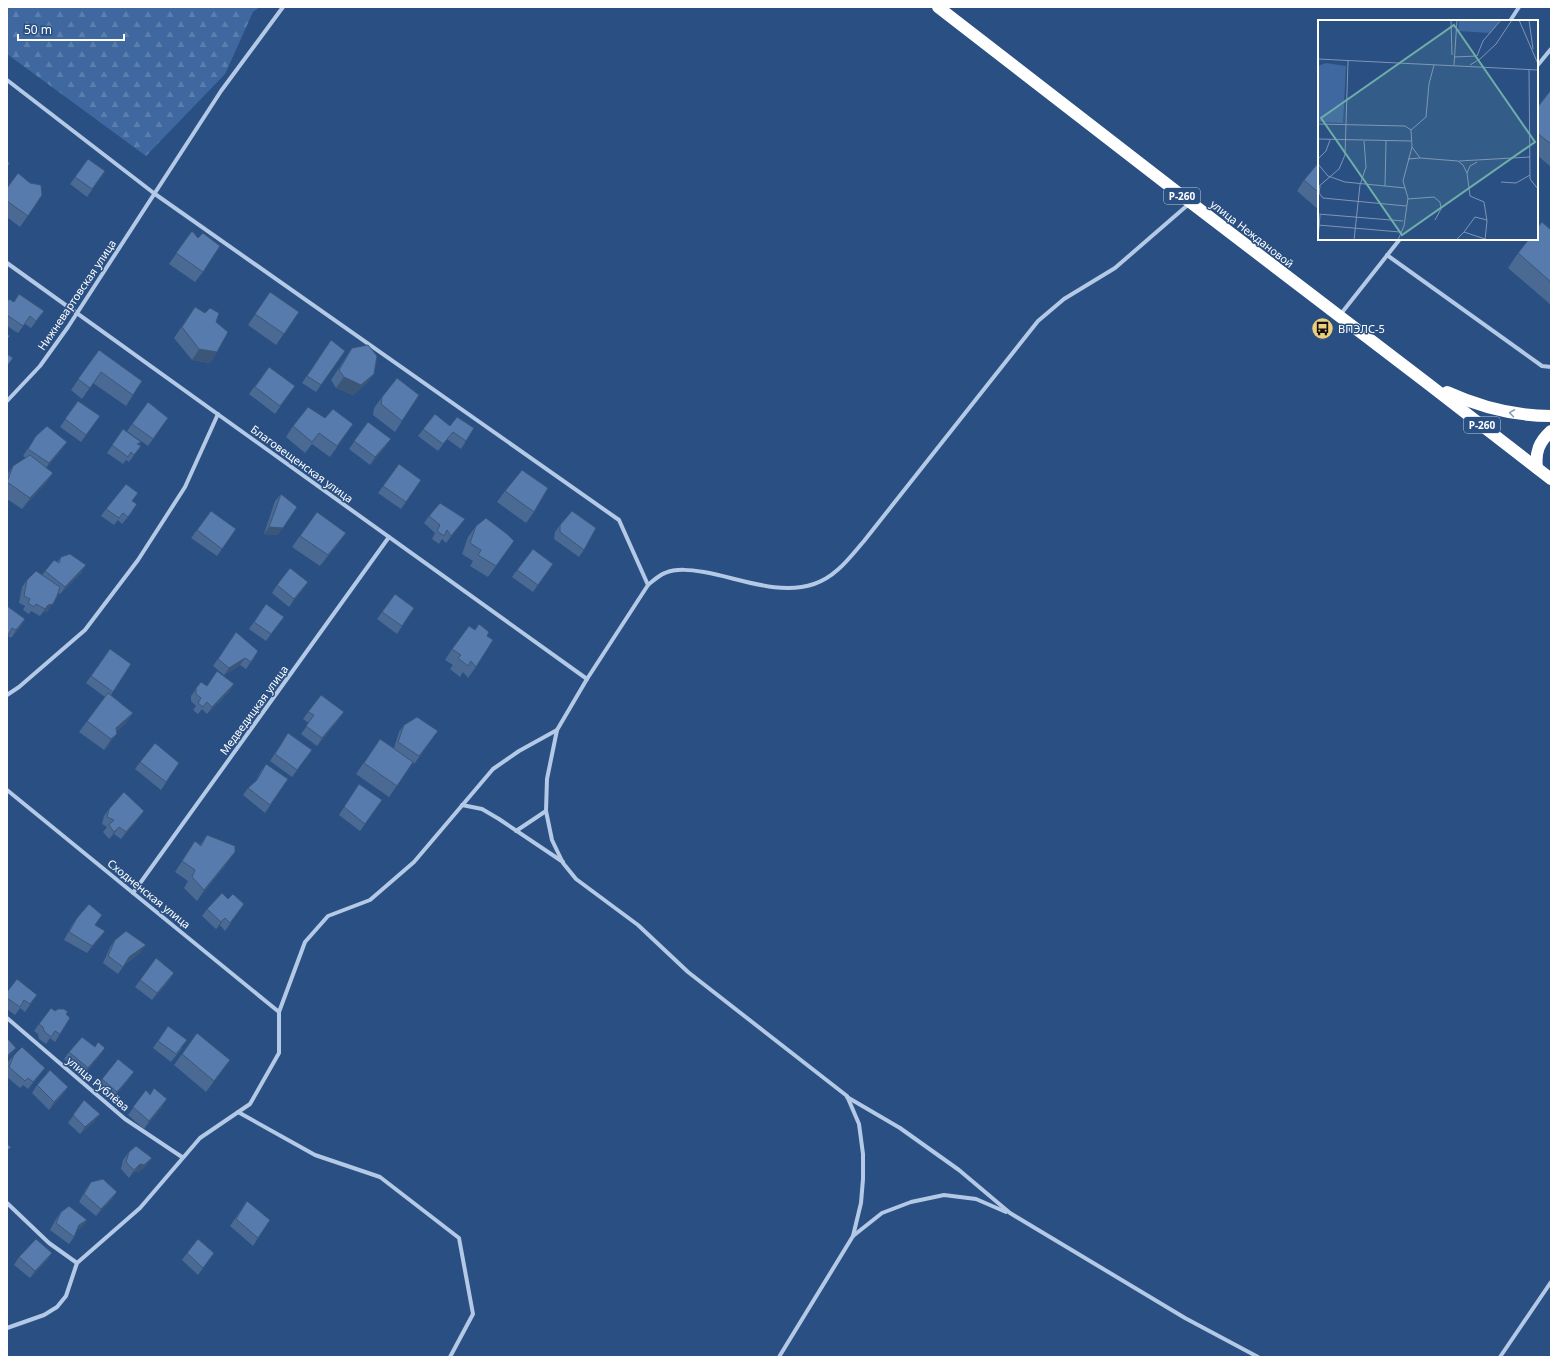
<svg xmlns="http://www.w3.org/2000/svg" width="1558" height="1364" font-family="'Noto Sans',sans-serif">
	<defs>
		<pattern id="forest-firs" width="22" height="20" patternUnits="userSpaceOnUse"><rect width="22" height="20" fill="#3e689f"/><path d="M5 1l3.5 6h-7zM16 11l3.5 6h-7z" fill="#5b7fad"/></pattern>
	</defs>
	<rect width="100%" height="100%" fill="#294f83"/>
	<path fill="url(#forest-firs)" d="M7,7H260L253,12L225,74L146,156L7,54Z"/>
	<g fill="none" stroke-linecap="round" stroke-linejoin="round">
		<g stroke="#b3c9e6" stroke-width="4">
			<path d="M1510,21L1519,7"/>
			<path d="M1537,66L1551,49"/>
			<path d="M7,80L155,194L619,520L648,585L587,679L557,730L519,751L493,769L414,862L370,900L328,916L305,942L279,1012V1053L250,1104L200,1138L140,1208L77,1263L66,1296L57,1307L44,1315L7,1328"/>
			<path d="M1387,255L1542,366L1551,367"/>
			<path d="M7,263L587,679"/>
			<path d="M1340,315L1400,239"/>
			<path d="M7,401L40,366L68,327L221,91L283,7"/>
			<path d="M648,585C653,581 659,575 665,573C677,568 691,570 704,572C739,578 779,596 814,584C836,577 850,557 864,541L1038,321L1064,299L1115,268L1190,203"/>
			<path d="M7,695L19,687L85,630L138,560L185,487L218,414"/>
			<path d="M557,730L547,779L546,811L552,840L563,863L576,879L638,925L688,972L847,1096L859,1124L863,1154V1179L861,1203L853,1236L779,1357"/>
			<path d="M7,790L279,1012"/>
			<path d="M462,805L482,809L499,819L563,862"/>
			<path d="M516,831L546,811"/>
			<path d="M133,893L389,537"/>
			<path d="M7,1018L125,1119L182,1157"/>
			<path d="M847,1097L900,1128L959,1170L1010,1213L1185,1318L1258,1357"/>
			<path d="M238,1112L315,1155L380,1177L459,1238L473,1314L450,1357"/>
			<path d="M7,1203L49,1243L77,1263"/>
			<path d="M853,1236L882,1213L911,1202L944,1195L976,1199L1006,1212"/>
			<path d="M1500,1357L1551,1282"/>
		</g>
		<g stroke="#fff" stroke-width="12">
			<path d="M938,7L1190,202L1427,383L1551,479"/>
			<path d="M1447,392C1480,407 1514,416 1551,416"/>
			<path d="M1537,468C1535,452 1539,442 1551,431"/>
		</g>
	</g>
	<g fill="#4a6a94">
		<path d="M1551,90V167L1537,155V108Z"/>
		<path d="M88,159L105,171L87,197L70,184Z"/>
		<path d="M1319,162V210L1297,191L1304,180Z"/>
		<path d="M7,188L42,195L20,227L7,217Z"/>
		<path d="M1551,230V305L1508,268L1518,253Z"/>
		<path d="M192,231L198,238L203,272L195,282L169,264Z"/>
		<path d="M270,292L299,312L276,345L248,325Z"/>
		<path d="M7,302H14L44,311L31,328L25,324L18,333L7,326Z"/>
		<path d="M195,307L205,313L216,322L217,352L210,363L192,360L174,338Z"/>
		<path d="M331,340L345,351L316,392L302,383Z"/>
		<path d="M352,348L374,374L366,384L353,395L336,388L331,380Z"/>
		<path d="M99,350L142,381L126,406L93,383L82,399L71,390Z"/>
		<path d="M269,367L295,386L275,414L249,394Z"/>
		<path d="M382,397L402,421L395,432L373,415L374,408Z"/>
		<path d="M78,401L95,423L81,442L60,427Z"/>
		<path d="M148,402L168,418L148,446L127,431Z"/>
		<path d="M435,414L450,426L474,428L461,449L447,439L438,451L418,436Z"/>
		<path d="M325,418L353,424L330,457L312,444L305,453L286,437L293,426Z"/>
		<path d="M368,422L386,446L370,465L349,449Z"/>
		<path d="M123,429L141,442L139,444L141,446L129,462L126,460L123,464L107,453Z"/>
		<path d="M36,436L67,442L62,449L46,468L53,473L45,484L22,509L7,499V475L13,466L26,458L23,456Z"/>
		<path d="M399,464L421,480L401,509L378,493Z"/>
		<path d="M505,491L534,512L526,523L497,502Z"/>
		<path d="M281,494L278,535L264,534L275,501Z"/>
		<path d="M132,501V512L122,524L118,520L114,525L101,516L106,509Z"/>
		<path d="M211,511L236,529L217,556L191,538Z"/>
		<path d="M317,512L338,544L320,566L292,547Z"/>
		<path d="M429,516L465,519L446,543L442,539L439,544L432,539L435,533L424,523Z"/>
		<path d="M560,525L584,550L579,557L554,539L555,532Z"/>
		<path d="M476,526L514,541L488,577L470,566L473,561L462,554L468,537Z"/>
		<path d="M61,557L86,565L81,573L60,594L58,593L47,612H43L40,616L31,611L29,614L23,610L25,606L19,603L22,587L27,580L42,575L45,571L57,562Z"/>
		<path d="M553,564L533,592L512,577L517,570Z"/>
		<path d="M308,582L289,607L272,593L277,585Z"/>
		<path d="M395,594L414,608L397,634L377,619Z"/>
		<path d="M266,604L284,617L266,641L249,629Z"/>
		<path d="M7,606L25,619L20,627L11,638L8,636Z"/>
		<path d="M475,630L487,636L476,667L468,678L463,672L460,677L450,669L453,665L445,660L452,649Z"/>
		<path d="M236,632L258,651L246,669L240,665L224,675L213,666Z"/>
		<path d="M110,649L131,664L111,695L133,713L125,724L116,732L109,745L104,750L79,732L105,697L86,683Z"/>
		<path d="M201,682L207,686L234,684L229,692L207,714L202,709L198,714L193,710L196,706L191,701V696Z"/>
		<path d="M308,712L339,719L317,746L301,734L309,723L303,719Z"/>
		<path d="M404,725L433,738L414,764L413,762L389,797L356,774L380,739L394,748L399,732Z"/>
		<path d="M288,733L312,750L292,777L270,761Z"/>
		<path d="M140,762L179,763L161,790L135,769Z"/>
		<path d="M266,764L288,779L265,813L243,795L248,788L255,782L261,771Z"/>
		<path d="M359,784L382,800L360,831L339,815Z"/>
		<path d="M109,809L139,818L121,839L114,834L109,839L103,832L107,827L102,824L104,816Z"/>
		<path d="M207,835L227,863L197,901L184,888L188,881L175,872L195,841L200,845Z"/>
		<path d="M228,899L244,904L225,931L220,925L216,929L202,916L207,909Z"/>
		<path d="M77,918L105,931L100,938L87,953L64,940L72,925Z"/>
		<path d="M115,940L141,952L125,964L118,974L103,963L110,947Z"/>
		<path d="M140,980L169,981L152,1000L135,987Z"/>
		<path d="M7,992L32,1002L25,1012L20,1008L15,1015L7,1009Z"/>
		<path d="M55,1011L66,1014L60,1034L55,1042L50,1038L46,1044L39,1039L38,1034L34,1031L39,1024Z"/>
		<path d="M168,1026L182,1048L171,1062L153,1048Z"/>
		<path d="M95,1047L105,1048L100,1055L83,1076L64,1059L69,1052Z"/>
		<path d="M182,1054L222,1071L206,1092L174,1065Z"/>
		<path d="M14,1055L40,1075L28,1089L23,1085L20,1088L7,1077V1066L8,1062Z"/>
		<path d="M102,1079H129L112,1099L96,1086Z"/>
		<path d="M37,1085L68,1087L63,1094L49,1110L32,1093Z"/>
		<path d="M154,1088L162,1107L144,1129L128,1115L146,1090L150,1094Z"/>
		<path d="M84,1100L95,1121L80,1134L68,1123Z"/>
		<path d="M129,1152L147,1165L139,1172L134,1171L129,1178L121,1169L123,1160Z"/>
		<path d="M91,1182L117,1192L112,1199L96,1216L79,1202L86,1189Z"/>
		<path d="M247,1201L258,1238L253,1246L230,1226Z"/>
		<path d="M61,1212L87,1220L82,1227L77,1230L74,1237L69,1244L50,1230L56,1219Z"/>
		<path d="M52,1253L47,1260L30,1278L14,1265L19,1257Z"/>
		<path d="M187,1253H214L198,1275L182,1260Z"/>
	</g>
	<g fill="#3c5678">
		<path d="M199,349L217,352L210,363L192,360Z"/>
		<path d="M374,374L366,384L353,395L336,388L344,377Z"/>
		<path d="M391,439L386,446L370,465L375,457Z"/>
		<path d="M67,442L62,449L44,471L49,463Z"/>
		<path d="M53,473L45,484L22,509L30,498Z"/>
		<path d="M465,519L460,526L446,543L451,536Z"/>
		<path d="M269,527L283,528L278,535L264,534Z"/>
		<path d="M346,533L338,544L320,566L328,555Z"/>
		<path d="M86,565L81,573L60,594L65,587Z"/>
		<path d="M308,582L303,590L289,607L294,599Z"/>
		<path d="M53,604L47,612H43L48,605Z"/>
		<path d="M25,619L20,627L11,638L16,630Z"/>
		<path d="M245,658L240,665L224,675L229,668Z"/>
		<path d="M234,684L229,692L207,714L212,707Z"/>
		<path d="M344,712L339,719L317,746L322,738Z"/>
		<path d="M133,713L125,724L109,739L116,728Z"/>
		<path d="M117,734L109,745L104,750L111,739Z"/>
		<path d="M144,811L139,818L121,839L126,832Z"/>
		<path d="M119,827L114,834L109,839L114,832Z"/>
		<path d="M235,852L227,863L197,901L204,890Z"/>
		<path d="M225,918L220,925L216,929L221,922Z"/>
		<path d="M105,931L100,938L87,953L92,946Z"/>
		<path d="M146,945L141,952L124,964L129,957Z"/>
		<path d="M174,973L169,981L152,1000L157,993Z"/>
		<path d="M16,1048L13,1052L7,1058V1056Z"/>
		<path d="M105,1048L100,1055L83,1076L88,1068Z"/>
		<path d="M230,1060L222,1071L206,1092L214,1081Z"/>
		<path d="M45,1068L40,1075L28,1089L33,1082Z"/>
		<path d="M134,1072L129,1079L112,1099L117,1092Z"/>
		<path d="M68,1087L63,1094L49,1110L54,1102Z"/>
		<path d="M167,1099L162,1107L144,1129L149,1121Z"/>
		<path d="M100,1114L95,1121L80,1134L85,1127Z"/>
		<path d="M152,1158L147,1165L139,1172L134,1171L129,1178L140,1164Z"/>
		<path d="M117,1192L112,1199L96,1216L101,1209Z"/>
		<path d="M87,1220L82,1227L74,1232L79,1225Z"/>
		<path d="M52,1253L47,1260L30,1278L35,1271Z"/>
	</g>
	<g fill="#567bac" stroke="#3c5678">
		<path d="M1551,90V144L1537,133V108Z"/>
		<path d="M88,159L105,171L92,189L75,177Z"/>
		<path d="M7,161L10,163L7,167Z"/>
		<path d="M1319,162V193L1304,180Z"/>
		<path d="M18,173L30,183L41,185L42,195L28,216L7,201V188Z"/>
		<path d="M1542,222L1551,230V282L1518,253L1529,239H1537V228Z"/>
		<path d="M192,231L198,238L203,233L220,246L203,272L176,253Z"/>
		<path d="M270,292L299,312L284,334L255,314Z"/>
		<path d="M19,294L44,311L36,321L30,316L23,326L7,315V302L9,299L14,302Z"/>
		<path d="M195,307L205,313L210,308L219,313L216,322L228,332L217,352L199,349L182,327Z"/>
		<path d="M7,334L10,336L7,339Z"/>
		<path d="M331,340L345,351L321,385L307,376Z"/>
		<path d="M368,345L377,356L374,374L361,385L344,377L339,370L352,348Z"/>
		<path d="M99,350L142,381L133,395L101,372L90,388L78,379Z"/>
		<path d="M7,354L13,358L7,366Z"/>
		<path d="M269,367L295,386L280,406L255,387Z"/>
		<path d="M397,378L419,395L402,421L381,404L382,397Z"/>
		<path d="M78,401L100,416L86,435L65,419Z"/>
		<path d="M148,402L168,418L153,439L132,424Z"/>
		<path d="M308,407L325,418L333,409L353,424L337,446L319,433L312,442L293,426Z"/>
		<path d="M435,414L450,426L457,417L474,428L466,441L453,432L443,444L423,429Z"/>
		<path d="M368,422L391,439L375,457L354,441Z"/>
		<path d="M47,426L67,442L49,463L28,449L36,436Z"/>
		<path d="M123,429L141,442L137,444L141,446L134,455L131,452L128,457L112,445Z"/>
		<path d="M30,455L53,473L30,498L7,482L13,466Z"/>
		<path d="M399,464L421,480L406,502L383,486Z"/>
		<path d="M522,470L548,488L534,512L505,491Z"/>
		<path d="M126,484L138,493L132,501L137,504L128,517L123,513L119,518L106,509Z"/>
		<path d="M281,494L297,507L283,528L269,527Z"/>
		<path d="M440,503L465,519L451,536L447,530L444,536L437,531L440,525L429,516Z"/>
		<path d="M211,511L236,529L222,549L197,530Z"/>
		<path d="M572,511L596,528L584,550L560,532V525Z"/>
		<path d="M317,512L346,533L328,555L300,536Z"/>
		<path d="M486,518L507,534L514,541L496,566L478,555L481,550L470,543L476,526Z"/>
		<path d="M533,549L553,564L538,585L517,570Z"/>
		<path d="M70,554L86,565L65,587L45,571L54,560L59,563L61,557Z"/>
		<path d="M290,568L308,582L294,599L277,585Z"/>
		<path d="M36,571L60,587L57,596L53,604L48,605L45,609L36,604L34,607L28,603L30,599L24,596L27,580Z"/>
		<path d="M395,594L414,608L402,626L382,612Z"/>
		<path d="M266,604L284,617L271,634L254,622Z"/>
		<path d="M7,606L25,619L16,630L12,628L7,637Z"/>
		<path d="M479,624L489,632L487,636L493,640L476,667L471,661L468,666L458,658L461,655L452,649L469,626L475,630Z"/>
		<path d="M236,632L258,651L251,662L245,658L229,668L218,659Z"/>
		<path d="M110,649L131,664L113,692L91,676Z"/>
		<path d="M217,671L234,684L212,707L207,702L203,707L198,703L201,698L196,694V688L201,682L207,686Z"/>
		<path d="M108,693L133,713L116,728L117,734L111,739L87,721Z"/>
		<path d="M321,695L344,712L322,738L306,726L314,715L308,712Z"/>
		<path d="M417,717L438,731L419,756L398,742L404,725Z"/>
		<path d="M288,733L312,750L297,770L275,754Z"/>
		<path d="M380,739L413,762L397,786L364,763Z"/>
		<path d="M155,743L179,763L166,782L140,762Z"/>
		<path d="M266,764L288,779L270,805L248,788L257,780Z"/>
		<path d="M359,784L382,800L365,824L344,807Z"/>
		<path d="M124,792L144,811L126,832L119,827L114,832L109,825L114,820L107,817L109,809Z"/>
		<path d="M207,835L235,846V852L204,890L192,877L195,870L182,861L195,841L201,846Z"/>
		<path d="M222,893L228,899L233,894L244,904L230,923L225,918L221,922L207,909Z"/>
		<path d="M89,904L102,915L95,925L105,931L92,946L69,932L77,918Z"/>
		<path d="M126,931L146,945L129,957L123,967L108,956L115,940Z"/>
		<path d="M156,958L174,973L157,993L140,980Z"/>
		<path d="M17,979L37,995L30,1004L24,1000L20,1007L7,998V992Z"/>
		<path d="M51,1008L55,1011L58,1009H64L68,1012L66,1014L70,1018L60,1034L55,1031L51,1037L44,1031L43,1027L39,1024Z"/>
		<path d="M168,1026L187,1040L176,1054L158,1041Z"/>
		<path d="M197,1033L230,1060L214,1081L182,1054Z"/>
		<path d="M82,1037L95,1047L98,1042L105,1048L88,1068L69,1052Z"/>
		<path d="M7,1038L16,1048L7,1056Z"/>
		<path d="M22,1047L45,1068L33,1082L28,1078L25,1081L9,1067L14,1055Z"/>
		<path d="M118,1059L134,1072L117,1092L102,1079Z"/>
		<path d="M50,1070L68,1087L54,1102L37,1085Z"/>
		<path d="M154,1088L167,1099L149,1121L133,1107L146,1090L150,1095Z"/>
		<path d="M84,1100L100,1114L85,1127L73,1115Z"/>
		<path d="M7,1144L11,1147L7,1151Z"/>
		<path d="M136,1146L152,1158L144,1165L140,1164L134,1170L126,1162L129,1152Z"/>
		<path d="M103,1179L117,1192L101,1209L84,1194L91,1182Z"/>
		<path d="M247,1201L270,1220L258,1238L236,1219Z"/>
		<path d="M69,1206L87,1220L79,1225L74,1237L56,1223L61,1212Z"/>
		<path d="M36,1239L52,1253L35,1271L19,1257Z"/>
		<path d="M198,1239L214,1253L203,1268L187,1253Z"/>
	</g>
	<defs><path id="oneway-chevron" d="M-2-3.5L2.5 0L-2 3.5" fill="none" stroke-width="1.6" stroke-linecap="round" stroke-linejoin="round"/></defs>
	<use stroke="#899ebb" href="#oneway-chevron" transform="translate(1512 413) rotate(-172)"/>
	<defs>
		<symbol id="bus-disc" viewBox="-11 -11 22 22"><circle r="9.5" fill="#edce7a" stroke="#294f83"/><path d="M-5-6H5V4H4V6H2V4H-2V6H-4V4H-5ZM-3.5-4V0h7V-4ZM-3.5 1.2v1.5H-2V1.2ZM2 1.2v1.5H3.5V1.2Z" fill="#111"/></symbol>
	</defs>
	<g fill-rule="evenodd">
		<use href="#bus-disc" x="1310" y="316" width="25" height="25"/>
	</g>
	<g text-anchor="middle" stroke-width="3" stroke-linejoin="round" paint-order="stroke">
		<g fill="#294f83" stroke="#bfcada" stroke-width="1">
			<rect x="1164" y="188" width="36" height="16" rx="3"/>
			<rect x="1464" y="417" width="36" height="16" rx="3"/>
		</g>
		<g font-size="10" font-weight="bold" fill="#fff">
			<text x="1182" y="200">Р-260</text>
			<text x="1482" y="429">Р-260</text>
		</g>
		<g font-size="11" fill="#fff" stroke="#294f83">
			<text transform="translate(1252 234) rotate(38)" y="4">улица Неждановой</text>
			<text transform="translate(77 295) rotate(-56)" y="4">Нижневартовская улица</text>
			<text transform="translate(302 464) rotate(36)" y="4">Благовещенская улица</text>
			<text transform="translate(254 710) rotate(-54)" y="4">Медведицкая улица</text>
			<text transform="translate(149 894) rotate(39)" y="4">Сходненская улица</text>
			<text transform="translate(98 1084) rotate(40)" y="4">улица Рублёва</text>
		</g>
		<g font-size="11" fill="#fff" stroke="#294f83" text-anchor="start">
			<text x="1338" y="333">ВПЭЛС-5</text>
		</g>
	</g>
	<g transform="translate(1318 20)">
		<rect width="220" height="220" fill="#294f83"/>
		<path d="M141,0H182L172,13L140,11ZM8,43L28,46L25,103L0,102V46Z" fill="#3e689f"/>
		<path fill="none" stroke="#7f95b5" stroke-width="1" d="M133,0L134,35M201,0L220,44M211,0L215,29M136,37L159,36L165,21L183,0M0,39L220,50M136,45L139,0M152,45L162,39L178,24L194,0M211,50L212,159L220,169M0,104L87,106L93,110L94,127L85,161L90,178L86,206L80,220M93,110L108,97L111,64L116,45M0,119L93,121M94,127L102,138L140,141L145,145L149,153L152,176L166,182L169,201L167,220M0,139L8,131L12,120M90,139L102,138M141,141L212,137M0,144L10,156L27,162L87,168M149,153L152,146L159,142M183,162L198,163L212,155M2,166L1,173L5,178L88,186M67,166L68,121M0,167L21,149L27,135L30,41M90,179L116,177L122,182L123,189L117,200M0,194L85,201M0,205L82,212M146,212L157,197L169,200M0,220L2,195M36,220L42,165L48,147L46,121M138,220L146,212L167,219"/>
		<path fill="#6fada8" fill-opacity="0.15" stroke="#6fada8" stroke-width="2" d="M136,5L217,122L84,215L3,98Z"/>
		<rect width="220" height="220" fill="none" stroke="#fff" stroke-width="2"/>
	</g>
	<rect width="1558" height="1364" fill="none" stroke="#ffffff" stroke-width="16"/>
	<path d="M18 34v6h106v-6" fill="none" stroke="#ffffff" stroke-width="2"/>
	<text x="24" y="34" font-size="12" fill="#ffffff" stroke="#294f83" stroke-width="3" paint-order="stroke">50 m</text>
</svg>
